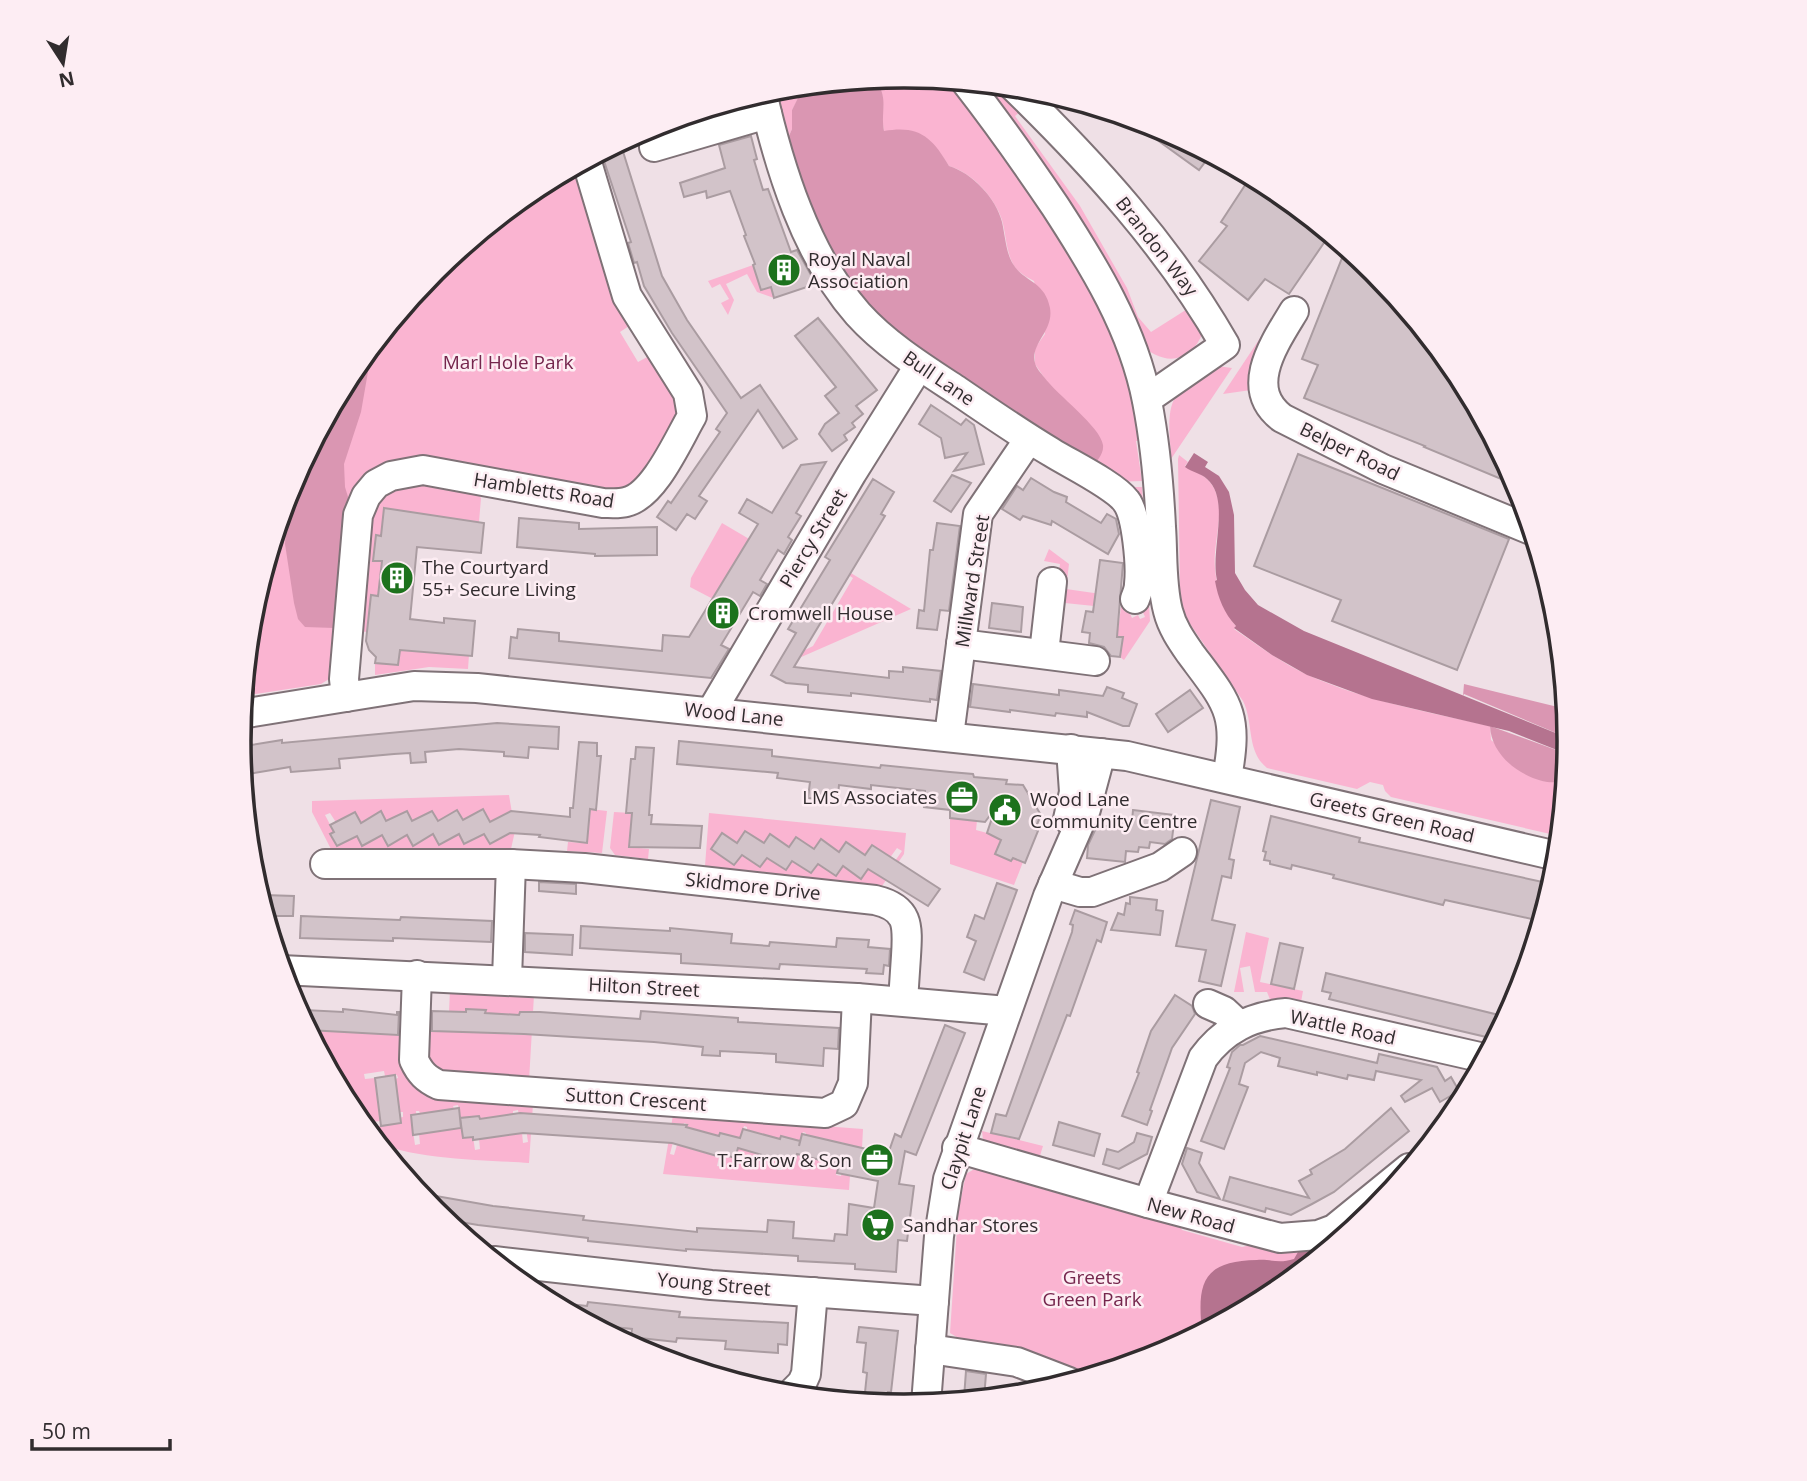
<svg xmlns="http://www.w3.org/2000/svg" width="1807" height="1481" font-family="'Open Sans',sans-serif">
	<rect width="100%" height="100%" fill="#efe0e6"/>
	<g fill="#fab4d1" fill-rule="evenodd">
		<path d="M903,75L951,80L1005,151L1097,294L1129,376L1141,440L1136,441L1142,481L1113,482L1091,468L1074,410L1052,389L1035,364V348L1045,334L1034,281C1027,277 1017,272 1013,264C1006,251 1006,234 1002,220C994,196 972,173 949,166C934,142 914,126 884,132C880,111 889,97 874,78Z"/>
		<path d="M979,83L1000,85L1023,109L1015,116L1080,206L1127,288L1138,317L1151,332L1192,306L1203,332C1191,364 1162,367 1139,342Z"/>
		<path d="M798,86L801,94L792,110V129L785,145L774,88Z"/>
		<path d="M578,164L632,324L620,332L638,362L651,355L675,389L679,417L651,470L624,492L374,476L329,679L321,684L243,696L251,610L289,486L351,371L433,270L534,187Z"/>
		<path d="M753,265L761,290L771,287L774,298L757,292L747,274L726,284L734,300L728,315L721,303L729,299L720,284L712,288L708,281Z"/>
		<path d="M1272,320V329L1251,390L1223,394Z"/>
		<path d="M1217,366L1232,368L1171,459C1171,439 1164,408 1179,392C1188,381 1205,374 1217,366Z"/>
		<path d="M1179,455L1188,462L1185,466C1192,470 1202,474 1208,480C1230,503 1212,540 1215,568C1216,586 1225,604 1231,620L1236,626L1234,629C1258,645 1281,663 1308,675C1366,701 1428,712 1490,726L1491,740L1542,781L1565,782L1559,836L1391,797L1385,791L1383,785L1370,782L1357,789L1267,768C1246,751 1254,723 1243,701L1190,624L1183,610L1180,591L1178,459Z"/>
		<path d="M415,481L476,492L481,498L479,522L384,509L381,536L376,535L373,560L382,561L378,596H371L368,623L374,633L359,631L370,514L381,496Z"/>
		<path d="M1121,487H1142L1150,621L1124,660L1120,657L1123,638L1117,637L1122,600L1095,597L1094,606L1055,602L1060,564L1044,561L1049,549L1069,564L1066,589L1122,597L1132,618L1138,615L1140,619L1145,617L1140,605Z"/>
		<path d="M722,523L771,552L713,599L690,587L691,578Z"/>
		<path d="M834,563L911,609L799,658L795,655L813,646L853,578L832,565Z"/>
		<path d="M401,645L405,650L469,655L468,669L429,667L375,675V663L398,665Z"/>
		<path d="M509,795L515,831L511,849L332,851L312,812V801ZM457,810L464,823L490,822L506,814L514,831L490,844L487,838L488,831L465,844L461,838L465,836L463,832L439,845L435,838L439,836L437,832L414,845L412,833L388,845L386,833L363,846L359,840L363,837L361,833L337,846L330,835L334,832L325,815L330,813L337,824L355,812L362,824L381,811L388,824L403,816L402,813L406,811L413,823L432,811L439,823Z"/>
		<path d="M590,809L607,811L602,853L567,851L568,842L587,843Z"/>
		<path d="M614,812L632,813L629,847L649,849L648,859L615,855L610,848Z"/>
		<path d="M709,813L906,833L904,854L882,886L705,866ZM745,831L762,845L771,834L775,837L773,839L788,849L796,837L813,851L864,857L872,845L889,859L897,848L902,851L883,878L864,866L862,870L865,873L861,879L839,864H811L815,867L811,873L788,858L790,864L785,870L763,855L764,862L760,867L737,852L738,859L734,865L711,849L722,833L737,843Z"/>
		<path d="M950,818L977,821L976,830L1002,837L997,850L1011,860L1013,858L1023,862L1014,885L950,864Z"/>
		<path d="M1246,932L1269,938L1260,982L1303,991L1301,1002H1271L1267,992H1255L1250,966L1240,968L1244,992H1234Z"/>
		<path d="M450,990L534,995L529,1081L446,1075L426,1060L427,1030L524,1035V1012H520L519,1015L485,1013L486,1011L467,1009L466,1012H449Z"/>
		<path d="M348,1012L358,1032L401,1034L411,1081L416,1087L427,1094L533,1104L529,1163C491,1160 405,1160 375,1140C353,1125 322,1056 308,1030L347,1032ZM384,1071L385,1076L397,1075L398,1078L395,1079L400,1112H403V1117L392,1119V1124L372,1127L371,1122L381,1121L375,1078L365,1079L364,1074ZM458,1105L460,1117H465L468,1137L462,1128L419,1134L420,1144L415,1145L412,1124H417L416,1111H419L420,1113L454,1109L453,1106ZM518,1110L520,1122H525L528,1142L523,1143L522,1133L479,1139L480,1149L475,1150L472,1130L476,1116H479L480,1119L513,1114V1111Z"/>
		<path d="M673,1115L863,1129L862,1148L852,1146L849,1190L663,1174ZM684,1123L687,1124L686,1127L719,1136L727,1148L722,1167L717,1166L719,1157L677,1145L674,1155L670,1154L675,1134L680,1135ZM744,1126L747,1127V1130L780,1139L781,1136L785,1137L787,1151L782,1170H777L780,1160L738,1148L735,1158L730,1157L735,1137L740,1138ZM803,1132L806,1133V1135L839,1144L840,1142L844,1143L841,1154L846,1156L841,1176L836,1175L839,1165L797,1154Z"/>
		<path d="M982,1131L1043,1146L1039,1159L987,1143L983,1140Z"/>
		<path d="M976,1168L1014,1176L1019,1182L1108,1208L1118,1205L1178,1223L1182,1230L1242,1247L1361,1222L1273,1294L1158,1355L1096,1374L1080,1371L1073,1375L1054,1368L1051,1360L1029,1350L1005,1345L996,1351L977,1347V1342L960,1339L950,1333L958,1213L966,1174Z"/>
	</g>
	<g fill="#da96b2">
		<path d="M874,78C890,98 880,110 884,131C919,125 932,137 949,166C972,173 996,198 1002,222C1005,235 1006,253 1013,264C1024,282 1045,281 1050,308C1054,331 1030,343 1035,363C1036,368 1041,373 1044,377C1057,395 1101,427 1103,445C1104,454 1097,461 1091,468L878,320L855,292L830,252L785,145L792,129V110L800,94L798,86Z"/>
		<path d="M403,307L398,326L369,366L361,412L344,464L345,487L352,510L341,623L334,628L305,627L298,619L294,603L285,544L289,486L351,371Z"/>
		<path d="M1464,684L1566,709L1568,738L1464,694L1463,696Z"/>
		<path d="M1490,726L1567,754L1565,782C1558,782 1548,783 1542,781C1516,774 1491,753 1490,726Z"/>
	</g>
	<g fill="#b5738f">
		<path d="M1194,453L1208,462L1205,467L1219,476L1229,492L1234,515L1235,573L1245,590L1258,605L1304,631L1568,738L1567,754L1509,731L1372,699L1307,675L1272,655L1234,628L1236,626C1224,613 1218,598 1215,581L1217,580C1210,550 1231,500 1207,479C1201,473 1193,473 1185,467Z"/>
		<path d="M1338,1241L1273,1294L1202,1332C1197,1283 1202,1261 1257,1260C1272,1259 1278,1264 1294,1259L1298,1252L1319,1250Z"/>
	</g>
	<g fill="#d2c3c9" stroke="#aa9ca1" stroke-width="2">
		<path d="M1137,120L1158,126L1211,154L1199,170L1135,124Z"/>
		<path d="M751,136L757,159L754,160L763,190L768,189L791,252L797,250L816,284L774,298L771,287L761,290L753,265L755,264L744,236L746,235L730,191L707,198L706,191L684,197L680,183L725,168L719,145Z"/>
		<path d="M620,142L662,276L687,320L741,398L760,385L797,439L783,448L758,410L699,496L707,501L695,519L687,514L676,530L657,517L668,501L671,503L720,432L716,429L727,413L672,333L644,286L637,262L634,263L628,243L631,242L601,152Z"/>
		<path d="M1251,176L1273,188L1330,234L1289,294L1265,279L1248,300L1199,261L1227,226L1221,222Z"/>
		<path d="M1344,253L1361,260L1374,270L1457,371L1518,486L1424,447L1425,446L1304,398L1318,365L1302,359Z"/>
		<path d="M818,318L877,390L856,406L863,414L852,423L855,427L844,435L847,440L832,451L819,434L825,424L839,413L825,396L836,387L795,336Z"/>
		<path d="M931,405L961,425L966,419L974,425L984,464L954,471L967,453L945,458L941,438L919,424Z"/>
		<path d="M1298,454L1509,539L1457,670L1332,621L1341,600L1254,566Z"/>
		<path d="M826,462L796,513L801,516L788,537L792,540L784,554L778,550L760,580L767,584L760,596L753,592L721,645L729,649L711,678L509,658L511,637L517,638L518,629L559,633V641L662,651L663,635L689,637L758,524L739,513L747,499L772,513L801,465Z"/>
		<path d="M952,475L971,483L951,512L934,501Z"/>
		<path d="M1031,478L1054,492L1067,497L1066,502L1101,523L1107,514L1116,519L1119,534L1108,554L1052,521L1051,525L1023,516L1020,520L1002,509L1017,486L1023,490Z"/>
		<path d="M873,479L894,492L881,514L885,516L794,667L889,678V671L903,672V667L941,671L937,700L930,699V702L851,693V696L808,692V685L786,683L771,675L796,633L788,629L830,560L825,557Z"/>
		<path d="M384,508L484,523L481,553L417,547L410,619L444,623V618L475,621L472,656L400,650L398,665L375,663L376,657L369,650L366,641L371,595L378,596L382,561H373L376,535L381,536Z"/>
		<path d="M519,518L579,523V529L657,527V555L595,556V554L517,547Z"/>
		<path d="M937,523L960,526L949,611L940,610L937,630L917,628L919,610L924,611L930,550H933Z"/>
		<path d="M1100,560L1123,563L1117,637H1123L1120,657L1111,656L1104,647L1089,643L1090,633L1082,632L1086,611L1093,612Z"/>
		<path d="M992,603L1023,607L1021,632L989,628Z"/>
		<path d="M973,684L1059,695V690L1103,696L1107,687L1124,693L1122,698L1137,704L1129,726H1123L1087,712V717L1056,713L1055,716L1010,710V712L970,707Z"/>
		<path d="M1190,690L1203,708L1168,732L1156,714Z"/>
		<path d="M497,723L559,727L558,749L529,747L528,758L504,756V752L459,749L425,752L426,762L411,763L410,753L394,754L339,759L340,768L291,772L290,767L242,775L239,747L282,740V743Z"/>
		<path d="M679,741L772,750V756L880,768L881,765L950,772L973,774L974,777L1007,780L1006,784L1023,785L1041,815L1035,829L1038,831L1025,863L1013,858L1011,861L995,854L1001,840L987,833L993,815L991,814L985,822L950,818V810L924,807L925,791L871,785V789L839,785L838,795L823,793V800L808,798L810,782L777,778L778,773L677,764Z"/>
		<path d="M579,742L597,743V756H601L596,810L590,809L587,843L539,837L540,835L510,833L490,844L484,834L464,844L459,834L439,845L433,834L413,846L407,835L388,846L382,835L362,846L357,836L337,846L330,834L334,832L330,825L355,812L361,823L381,811L386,821L407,811L412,821L432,811L438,821L457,810L463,820L483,809L490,822L511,811L570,817V808H573Z"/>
		<path d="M636,747L654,748L649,815H652L651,824L702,826L700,848L629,847L632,813H626L631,759H635Z"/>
		<path d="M1211,800L1240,807L1229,859L1234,860L1231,878L1222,876L1212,920L1235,925L1221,986L1199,981L1206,950L1176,946Z"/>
		<path d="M1133,810L1175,815L1172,839L1165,844L1150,842L1149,848L1139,847L1138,852L1126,851L1125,862L1087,858L1088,845L1097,826H1108L1109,819L1132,821Z"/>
		<path d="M1271,816L1360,838L1359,842L1552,884L1541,921L1445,900L1443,905L1333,878L1334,875L1292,865L1291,869L1270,864V861L1264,860L1266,852L1263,851Z"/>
		<path d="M745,831L764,843L770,834L789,847L796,837L814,849L821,839L839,852L846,842L865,855L872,845L940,889L928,906L868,869L861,879L843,866L836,876L818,864L811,873L792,861L786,870L767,858L760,867L742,855L734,865L711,849L722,833L737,843Z"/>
		<path d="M539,882L576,884V894L539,891Z"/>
		<path d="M997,883L1017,890L984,980L964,972L976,941L967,937L975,915L984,919Z"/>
		<path d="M264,895L294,896L293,916H265Z"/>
		<path d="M1130,897L1157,900L1156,910L1163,911L1160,935L1111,930L1118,913L1124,915L1126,903L1130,904Z"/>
		<path d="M1075,910L1107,922L1101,942L1097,940L1070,1016L1067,1015L1019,1139L991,1133L996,1114L1006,1116L1072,932L1073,925L1070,924Z"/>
		<path d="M301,916L400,920L401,917L492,921L491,942L393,938V941L300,938Z"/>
		<path d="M581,926L670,931V928L732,934L731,943L769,946L770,942L836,947L837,938L869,940L868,947L890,949L889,966L884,965L883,974L866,973L867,969L780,964L779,969L681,963V954L580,948Z"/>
		<path d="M525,933L573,935L572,955L525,952Z"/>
		<path d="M1280,943L1303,948L1294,989L1271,984Z"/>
		<path d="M1326,973L1454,1004L1507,1017L1495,1039L1452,1029L1329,999L1331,993L1322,991Z"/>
		<path d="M1175,995L1192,1006L1195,1014L1172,1048L1150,1110L1152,1111L1147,1125L1122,1116L1139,1073L1137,1072L1151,1031Z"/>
		<path d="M343,1009L397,1015V1012H399L398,1035L308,1030L304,1024L305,1010L343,1012Z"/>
		<path d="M466,1009L486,1010L485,1013L519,1015L520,1012H540L640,1019L641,1011L738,1018V1022L839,1028L838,1049L824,1048L823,1066L776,1062V1054L720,1051V1056L702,1055L703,1047L654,1042L524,1034L432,1031V1011L466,1012Z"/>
		<path d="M945,1025L965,1033L916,1155L905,1151L899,1184L914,1186L907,1241L898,1240L896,1272L855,1269V1264L798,1261V1256L686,1249V1251L588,1241V1238L478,1225L443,1219L419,1193L493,1206L584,1216L583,1220L697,1232V1228L767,1232L768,1220L794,1222L793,1238L834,1241L835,1234L847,1235L849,1204L874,1208L878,1181L837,1173L839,1165L797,1154L794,1164L738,1148L735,1158L725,1155L724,1158L672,1143L523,1133L473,1140V1137L463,1138L460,1118L479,1116L480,1119L520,1113L687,1125L686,1127L719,1136L720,1133L740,1138L743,1129L780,1139L781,1136L800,1141L799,1146L802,1134L888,1154L895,1134L901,1137Z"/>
		<path d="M1260,1036L1377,1063L1379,1054L1437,1067L1445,1081L1451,1077L1459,1091L1440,1102L1432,1088L1405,1102L1401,1096L1421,1080L1376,1071L1374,1080L1348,1075L1347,1079L1317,1072V1075L1278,1066L1280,1058L1261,1052L1245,1063L1239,1084L1248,1087L1224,1149L1201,1141L1230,1068L1227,1067L1232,1052L1240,1045H1243Z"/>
		<path d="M395,1075L401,1123L381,1126L375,1078Z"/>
		<path d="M459,1108L461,1128L413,1135L411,1115Z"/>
		<path d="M1391,1108L1409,1131L1334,1192L1312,1204L1291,1215L1266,1208L1265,1212L1223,1200L1230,1177L1309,1198L1299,1181L1312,1174L1310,1170L1345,1149Z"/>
		<path d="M1059,1122L1100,1134L1094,1156L1053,1145Z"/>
		<path d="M1137,1133L1152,1137L1147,1154L1119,1169L1103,1164L1107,1149L1118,1152L1134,1142Z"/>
		<path d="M1187,1148L1202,1153L1199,1163L1220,1199L1197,1192L1182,1164Z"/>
		<path d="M551,1302L587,1306L588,1302L680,1312L679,1317L788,1323L787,1345L778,1344V1353L764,1352L725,1349L726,1341L677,1338L676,1342L631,1337L632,1329L593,1325Z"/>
		<path d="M859,1327L898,1331L891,1392H888L887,1404L864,1402L867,1373L863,1372L866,1343L857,1342Z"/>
		<path d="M966,1371L986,1374L984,1398H964Z"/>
	</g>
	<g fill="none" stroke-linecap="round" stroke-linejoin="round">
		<defs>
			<g id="minor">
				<path d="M965,81C997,122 1026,163 1055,206C1094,266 1133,329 1147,401C1155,442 1159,485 1161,527C1163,554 1161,584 1168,611C1172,627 1181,640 1190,653C1228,704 1239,712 1227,778"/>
				<path d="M1013,86C1093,164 1169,247 1225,345L1147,399"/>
				<path d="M762,92C779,167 806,255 858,314C886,345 923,368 958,391C989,412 1019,433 1051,452C1070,464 1114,485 1126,501C1137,515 1141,566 1139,584C1139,589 1137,594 1135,599"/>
				<path d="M654,147L767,114"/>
				<path d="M1294,311C1274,344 1243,388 1282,418L1383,469L1531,530"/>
				<path d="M961,644L1095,661"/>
				<path d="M1044,653L1052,582"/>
				<path d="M346,697L344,679L358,515L366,496L376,484L391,476L423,470L603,503C610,503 619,504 626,502C654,496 678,440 692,416L688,393L627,296L586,159"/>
				<path d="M711,712L852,473L919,366"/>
				<path d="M241,714L414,686L477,688L1127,756L1557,856"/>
				<path d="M949,736L978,514L1029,439"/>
				<path d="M1068,819L1074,792L1071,749"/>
				<path d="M325,864H511L584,868L875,900C909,908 908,925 906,956C905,971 904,986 903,1001"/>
				<path d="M1053,884L1080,892H1092L1160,867L1182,852"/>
				<path d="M281,970L857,998L1007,1011"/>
				<path d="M417,975L414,1060C420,1073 426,1079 439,1085L825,1113L844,1104L853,1083L857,998"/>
				<path d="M507,979L511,864"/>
				<path d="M1208,1004L1224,1011L1239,1025"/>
				<path d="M957,1148L1148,1203L1280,1238L1318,1235L1334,1229L1409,1168"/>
				<path d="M1148,1203L1203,1058C1224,1029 1251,1016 1286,1013L1484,1058"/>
				<path d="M494,1261L711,1285L934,1301"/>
				<path d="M930,1349L1017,1362L1069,1382"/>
				<path d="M790,1395L802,1383L806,1374L813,1292"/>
				<path d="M926,1404L939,1236L948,1179L1048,896L1086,809L1101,753"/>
			</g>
		</defs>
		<use href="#minor" stroke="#7f7277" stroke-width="32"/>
		<use href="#minor" stroke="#fff" stroke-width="28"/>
	</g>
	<defs>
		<symbol id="building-disc" viewBox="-11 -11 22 22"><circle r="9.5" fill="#1d721d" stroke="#fdedf3"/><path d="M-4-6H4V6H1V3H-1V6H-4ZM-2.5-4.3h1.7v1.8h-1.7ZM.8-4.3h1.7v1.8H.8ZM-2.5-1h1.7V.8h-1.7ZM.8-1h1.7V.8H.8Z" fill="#fff"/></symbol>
		<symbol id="office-disc" viewBox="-11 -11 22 22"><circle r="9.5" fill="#1d721d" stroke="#fdedf3"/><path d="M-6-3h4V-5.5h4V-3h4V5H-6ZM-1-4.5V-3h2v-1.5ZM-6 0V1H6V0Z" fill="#fff"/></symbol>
		<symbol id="civic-disc" viewBox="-11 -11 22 22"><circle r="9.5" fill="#1d721d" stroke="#fdedf3"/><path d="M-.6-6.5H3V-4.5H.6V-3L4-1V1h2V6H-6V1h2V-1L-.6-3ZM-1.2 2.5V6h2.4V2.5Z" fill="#fff"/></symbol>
		<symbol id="supermarket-disc" viewBox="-11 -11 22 22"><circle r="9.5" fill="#1d721d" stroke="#fdedf3"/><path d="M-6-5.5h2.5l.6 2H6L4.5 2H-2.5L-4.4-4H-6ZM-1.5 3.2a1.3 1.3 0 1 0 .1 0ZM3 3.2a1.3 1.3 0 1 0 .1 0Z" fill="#fff"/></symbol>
	</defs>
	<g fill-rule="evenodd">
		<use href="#building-disc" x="765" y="251" width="38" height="38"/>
		<use href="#building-disc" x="378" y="559" width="38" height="38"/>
		<use href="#building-disc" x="704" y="594" width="38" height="38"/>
		<use href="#office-disc" x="943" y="778" width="38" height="38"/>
		<use href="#civic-disc" x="986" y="791" width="38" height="38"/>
		<use href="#office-disc" x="858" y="1141" width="38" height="38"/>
		<use href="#supermarket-disc" x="859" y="1206" width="38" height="38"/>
	</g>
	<g text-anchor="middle" stroke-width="5" stroke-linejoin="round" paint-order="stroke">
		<g font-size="19" fill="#312c2e" stroke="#fdedf3">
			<text transform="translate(1157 246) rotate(52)" y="7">Brandon Way</text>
			<text transform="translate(939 378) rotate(34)" y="7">Bull Lane</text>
			<text transform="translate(1350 451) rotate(26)" y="7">Belper Road</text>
			<text transform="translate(544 490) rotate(9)" y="7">Hambletts Road</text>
			<text transform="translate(813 538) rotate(-59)" y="7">Piercy Street</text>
			<text transform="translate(972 581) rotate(-81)" y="7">Millward Street</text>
			<text transform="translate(734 714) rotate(6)" y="7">Wood Lane</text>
			<text transform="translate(1392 817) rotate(13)" y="7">Greets Green Road</text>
			<text transform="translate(753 886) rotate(6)" y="7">Skidmore Drive</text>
			<text transform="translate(644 987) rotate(3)" y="7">Hilton Street</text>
			<text transform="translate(1343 1027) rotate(12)" y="7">Wattle Road</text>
			<text transform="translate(636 1099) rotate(4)" y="7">Sutton Crescent</text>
			<text transform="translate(963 1138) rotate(-72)" y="7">Claypit Lane</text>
			<text transform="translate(1191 1215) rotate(15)" y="7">New Road</text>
			<text transform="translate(714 1284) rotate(5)" y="7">Young Street</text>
		</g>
		<g font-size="19" fill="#312c2e" stroke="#fdedf3" text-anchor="start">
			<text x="808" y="266">Royal Naval<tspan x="808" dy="22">Association</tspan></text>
			<text x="422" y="574">The Courtyard<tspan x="422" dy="22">55+ Secure Living</tspan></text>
			<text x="748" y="620">Cromwell House</text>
			<text x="937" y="804" text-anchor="end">LMS Associates</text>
			<text x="1030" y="806">Wood Lane<tspan x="1030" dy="22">Community Centre</tspan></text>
			<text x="852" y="1167" text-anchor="end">T.Farrow &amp; Son</text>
			<text x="903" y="1232">Sandhar Stores</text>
		</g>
		<g font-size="19" fill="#75264d" stroke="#fdedf3">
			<text x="508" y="369">Marl Hole Park</text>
			<text x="1092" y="1284">Greets<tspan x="1092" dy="22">Green Park</tspan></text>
		</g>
	</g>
	<path d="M0 0H1807V1481H0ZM251 741a653 653 0 1 1 1306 0a653 653 0 1 1-1306 0Z" fill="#fdedf3" fill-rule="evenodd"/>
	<path fill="none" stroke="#312c2e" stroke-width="3.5" d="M251 741a653 653 0 1 1 1306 0a653 653 0 1 1-1306 0Z"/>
	<g transform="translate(63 63) rotate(168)" stroke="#fdedf3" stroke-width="5" paint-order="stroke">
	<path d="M0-5L12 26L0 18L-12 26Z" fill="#312c2e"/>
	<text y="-10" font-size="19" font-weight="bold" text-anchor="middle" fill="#312c2e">N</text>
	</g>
	<path d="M32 1439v10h138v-10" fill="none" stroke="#312c2e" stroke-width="3.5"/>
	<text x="42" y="1439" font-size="21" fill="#312c2e" stroke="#fdedf3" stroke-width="5" paint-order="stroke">50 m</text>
</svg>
